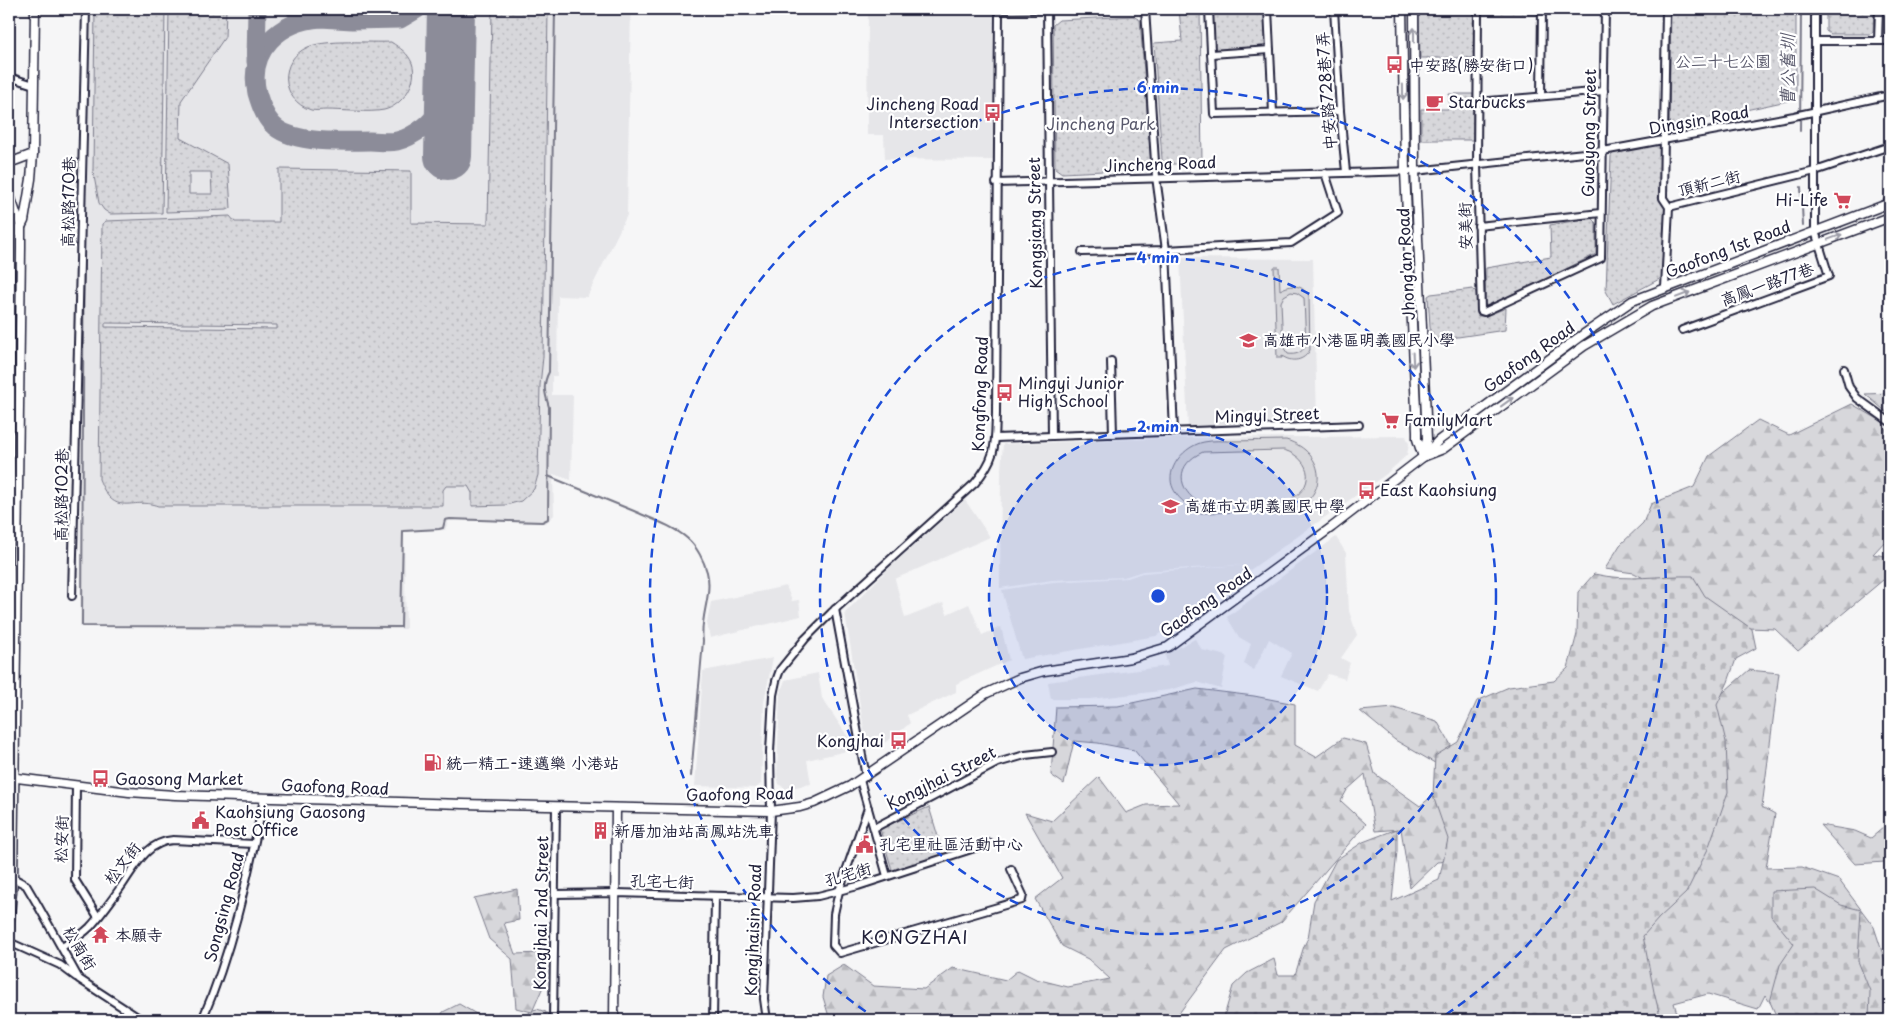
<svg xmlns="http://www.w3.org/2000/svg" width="1899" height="1029" font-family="'Playpen Sans','LXGW WenKai TC',sans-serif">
	<defs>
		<pattern id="grass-dots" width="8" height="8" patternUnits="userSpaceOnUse" patternTransform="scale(1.25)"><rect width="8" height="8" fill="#d7d7db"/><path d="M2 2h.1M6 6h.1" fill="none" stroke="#b8b8bd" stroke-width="1.8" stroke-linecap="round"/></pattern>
		<pattern id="forest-firs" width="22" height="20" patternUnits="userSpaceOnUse" patternTransform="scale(1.25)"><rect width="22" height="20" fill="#d7d7db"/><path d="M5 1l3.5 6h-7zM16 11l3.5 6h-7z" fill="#b8b8bd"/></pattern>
		<pattern id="cemetery-stones" width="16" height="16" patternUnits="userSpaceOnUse" patternTransform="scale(1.25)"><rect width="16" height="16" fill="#d7d7db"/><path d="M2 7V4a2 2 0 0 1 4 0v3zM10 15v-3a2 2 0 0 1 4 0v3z" fill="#b8b8bd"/></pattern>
	</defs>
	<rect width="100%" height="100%" fill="#f6f6f7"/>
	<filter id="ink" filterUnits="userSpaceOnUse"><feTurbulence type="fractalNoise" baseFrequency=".02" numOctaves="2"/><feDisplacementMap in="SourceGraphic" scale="10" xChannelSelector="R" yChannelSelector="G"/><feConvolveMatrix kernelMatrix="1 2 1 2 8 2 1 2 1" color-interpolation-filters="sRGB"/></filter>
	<g filter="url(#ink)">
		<g fill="#e6e6e9">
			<path d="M90,9H631L627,215L587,297L558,296L557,376H552V395H573L571,480L553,474L554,515L546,523L449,520L445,530L404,532L406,629L80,627Z"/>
			<path d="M868,9H993V160L885,159L884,135H867Z"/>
			<path d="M1180,258L1313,259L1317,421L1188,428Z"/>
			<path d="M1406,436L1409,444L1407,455L1385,475L1156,636L1022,659L1002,590L1053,582L1128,578L1142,573L1241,565L1143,571L1124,577L1052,580L1000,588L1001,469L1003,444L1179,438Z"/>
			<path d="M965,500L990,537L895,579L905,618L943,603L947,614L969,604L982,635L1001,627L1009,660L956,684V692L907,715L910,723L895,736L876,748H867L845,613L888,569Z"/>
			<path d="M1336,537L1346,553L1349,611L1357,635L1341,658L1350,663L1345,679L1328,674L1318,691L1281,676L1292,653L1269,639L1254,670L1244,664L1251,644L1239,637L1227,617Z"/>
			<path d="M786,586L792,601L799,600L801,616L710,638L707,623L711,602Z"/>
			<path d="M1195,639L1202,650L1227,656L1221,689L1197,682L1169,690L1090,699H1051L1048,682L1168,666L1165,655Z"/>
			<path d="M773,658L764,701L761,784L756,788L695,786L703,671Z"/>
			<path d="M818,673L822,698L856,749L807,760L811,784L785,789L779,784L777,775L780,694L785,680Z"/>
		</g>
		<g fill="url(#grass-dots)" stroke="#7c7c8b" fill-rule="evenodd">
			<path d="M95,9H165L162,213L110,214L104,210L99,203L93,171Z"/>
			<path d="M169,9H226L225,37L181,101L180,138L228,164L231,208L227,210L166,212ZM189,172H211L212,194H189Z"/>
			<path d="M492,9H548L543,357L540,385L538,475L534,489L521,501L506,505L472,506V493L468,486H446L443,490V506H158C131,496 115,520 99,479L102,224L106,221L230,216L235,222H279V169L411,171V223L488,224ZM105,323L277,325V329L105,327Z"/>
			<path d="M1179,9H1200L1202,164H1167L1162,160L1154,43L1182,41Z"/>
			<path d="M1217,9H1261L1265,11L1267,45L1263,48L1216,51L1214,49L1213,11Z"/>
			<path d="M1419,9H1474V58H1420Z"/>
			<rect x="1483" y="9" width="55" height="6"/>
			<path d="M1671,9H1796V99L1673,126L1669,123Z"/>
			<path d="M1826,9H1874L1873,32L1870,34H1830L1826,31Z"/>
			<path d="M1133,16L1140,20L1151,162L1144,169L1062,173L1055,168L1053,25L1059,20Z"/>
			<path d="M391,42C400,48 408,53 412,63C419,82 402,106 384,110C370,113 341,110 326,110C322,110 316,111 311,110C280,100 278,60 308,47C327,39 369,43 391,42Z"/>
			<path d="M1449,94H1473V140H1421V109H1449Z"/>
			<path d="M1654,142L1660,146V199L1666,208L1663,277L1613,304L1606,291L1611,156L1615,151Z"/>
			<path d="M1591,218L1596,223V254L1491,306L1485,305L1486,268L1551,257L1550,225Z"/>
			<path d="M1473,289L1476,292L1478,316H1486L1506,308L1505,330L1431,341L1428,296L1431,294Z"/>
			<path d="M929,807L944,856L893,873L880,829Z"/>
			<path d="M537,1009L546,1012V1020H526L530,1011Z"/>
		</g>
		<g fill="url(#forest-firs)" stroke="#7c7c8b">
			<path d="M1890,393V415L1865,394Z"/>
			<path d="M1852,404L1883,422L1890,444V540L1887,539L1873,554L1890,557V587L1883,580L1798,651L1775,629L1720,627L1668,591L1634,573L1605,569L1620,545L1643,523L1651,504L1694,487L1709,456L1758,420L1789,435Z"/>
			<path d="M1749,670L1779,673L1762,807L1775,814L1766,868L1802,867L1839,880L1874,927L1890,976V1020H1782L1765,995L1758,1009L1708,994L1674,1003L1679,1020H1643L1639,1006L1644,900L1710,704Z"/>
			<path d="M1197,689L1254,696L1295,704V745L1316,757L1343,738L1366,744L1375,774L1420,806L1440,790V766L1395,740L1360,711L1394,708L1437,721L1465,769L1451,861L1437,862L1410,888L1401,829L1375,831L1365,774L1347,790L1341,801L1366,824L1281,922L1226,950L1174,1020H830L823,997L826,976L844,965L873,986L924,989L953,968L1006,980L1018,970L1036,979L1068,987L1110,979L1088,959L1062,946L1035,899L1062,878L1025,813L1052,821L1099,777L1126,813L1146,805L1179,804L1134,750L1098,743L1074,741L1064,784L1051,775L1056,707L1118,706Z"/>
			<path d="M1890,822V859L1885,862L1855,864L1820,825L1855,831L1871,838Z"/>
			<path d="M517,889L519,920L504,923L515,954L543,953L542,989L532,1012L516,1008L512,959L489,939L474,898Z"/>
			<path d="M459,1004L478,1015L480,1020H439L443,1012Z"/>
		</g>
		<g fill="url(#cemetery-stones)" stroke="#7c7c8b">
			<path d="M1594,574C1629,582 1658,575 1693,576L1705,596L1752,629L1756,648L1736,659L1728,682L1717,705L1726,742L1728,792L1708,849L1686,893L1659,918L1643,936L1654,992L1661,1020H1223L1233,986L1247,973L1274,959L1278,975H1295L1304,946L1308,938L1314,901L1336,860L1363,842L1397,829V851L1392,901L1439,880L1448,839L1433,796L1435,756L1458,742L1477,701L1509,687L1554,681L1568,668L1577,634L1578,592Z"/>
			<path d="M1815,889L1841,905L1861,910L1858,961L1870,991L1869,1020H1778L1770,1002L1780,965L1794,944L1771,916V891Z"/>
		</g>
		<g fill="#d7d7db" stroke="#7c7c8b" fill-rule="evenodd">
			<path d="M1274,267H1279L1280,290C1291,284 1302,284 1309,296L1310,350C1304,361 1292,363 1282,356V358H1277ZM1291,292L1297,293L1304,298L1306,346C1301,353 1296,355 1288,354L1283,347L1281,302L1284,296Z"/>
			<path d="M1286,440C1327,452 1330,499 1288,511L1201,513C1188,507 1172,495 1171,480C1170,462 1188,445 1204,442C1213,440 1223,441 1231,441C1249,441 1268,440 1286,440ZM1284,450C1313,459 1316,489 1287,501L1201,504C1176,489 1175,464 1203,452Z"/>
		</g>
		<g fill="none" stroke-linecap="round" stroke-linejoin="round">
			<g stroke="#767685" stroke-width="2">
				<path d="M1800,131L1801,9"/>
				<path d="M1801,187L1803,226"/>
				<path d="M84,190L82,626L401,627L403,531L439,529L443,528L445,520L450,519L542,522L548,519L549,407C545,394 542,385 549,372L555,9"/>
				<path d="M548,476C577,488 605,499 634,511C652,519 673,526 688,539C697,547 704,561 707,572C713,595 699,618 703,641L691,776"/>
			</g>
			<g stroke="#8c8c99" stroke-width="19">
				<path d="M295,9L309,16L321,18L352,20L400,19L417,9"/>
				<path d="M321,18C280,21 247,50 257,93C260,103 264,116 272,124C291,145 344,141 370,141C379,141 389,143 397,141C406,139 416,133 424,127C437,118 444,101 449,86"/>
				<path d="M256,62L257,9"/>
			</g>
			<path stroke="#8c8c99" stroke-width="48" d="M448,156L451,9"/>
			<defs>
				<g id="minor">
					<path d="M1047,9L1052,436"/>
					<path d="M1145,9L1156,177L1166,250L1174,432"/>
					<path d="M1209,9L1214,114L1340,111"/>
					<path d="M1268,9L1273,113"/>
					<path d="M1334,9L1340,111L1346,172"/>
					<path d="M1478,9L1477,165L1481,311L1484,312L1601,258L1605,9"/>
					<path d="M1666,9L1663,198L1669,207L1815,171L1890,146"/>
					<path d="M999,10L1061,9"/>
					<path d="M1815,41H1890"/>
					<path d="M1878,41L1879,9"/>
					<path d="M1211,54L1270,50"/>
					<path d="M9,77L34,85"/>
					<path d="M1541,96L1542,9"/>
					<path d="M1478,102L1604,91"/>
					<path d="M996,183L1415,171L1603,151L1794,116L1890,95"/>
					<path d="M1478,226L1601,213"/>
					<path d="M1082,252L1166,250L1291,243L1338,213L1325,173"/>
					<path d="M1665,288L1669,207"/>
					<path d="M1682,330L1829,276L1815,231V9"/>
					<path d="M1111,361L1113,434"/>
					<path d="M1844,369L1849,387L1857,398L1890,422"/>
					<path d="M995,438L1359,425"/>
					<path d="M9,596H17"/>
					<path d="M72,596L86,9"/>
					<path d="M835,609L866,777"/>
					<path d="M860,780L887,876"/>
					<path d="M76,785L75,880L98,917"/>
					<path d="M868,808L839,891L834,914L833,945L840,953L1022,900L1023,895L1011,869"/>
					<path d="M874,828L997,763L1025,755L1052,752"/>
					<path d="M9,878H13L26,885L36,902L79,979L142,1020"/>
					<path d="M555,894L616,893L793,898L818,896L858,886L990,843"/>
					<path d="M9,942L60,965L76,977"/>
					<path d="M62,947C72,941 82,935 90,927C102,914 113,898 123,884C136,865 147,842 173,840L254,844"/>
					<path d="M202,1020C233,949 248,874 264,799"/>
					<path d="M553,1020L556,806"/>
					<path d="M713,1020L715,897"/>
					<path d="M767,1020L764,999L771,811L770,752L773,695L776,681L780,670L805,639L831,613L975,483C997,456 995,446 996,413L999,9"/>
				</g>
				<g id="tertiary">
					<path d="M1402,9L1405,171L1417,431V439L1423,457"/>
					<path d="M1414,9L1415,171L1427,439L1423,455"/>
					<path d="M9,163L33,154"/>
					<path d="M9,193L21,227V248L14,805L13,878L9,928"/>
					<path d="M9,229V288"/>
					<path d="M10,235L21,227L24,221L31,179L33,154L35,9"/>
					<path d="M1425,456L1443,449L1584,346L1652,306L1890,217"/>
					<path d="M9,777L129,792L175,795L463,804L771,811L800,807L814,803L850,786L987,693L1020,678L1044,671L1131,658L1168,647L1332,527L1423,457L1438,441L1578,338L1632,301L1890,203"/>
					<path d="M614,1020L616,808"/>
				</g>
			</defs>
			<use href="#minor" stroke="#22223b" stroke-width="10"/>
			<use href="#tertiary" stroke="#22223b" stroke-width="11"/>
			<use href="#minor" stroke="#fff" stroke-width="6"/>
			<use href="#tertiary" stroke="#fff" stroke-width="8"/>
		</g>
		<defs><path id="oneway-shaft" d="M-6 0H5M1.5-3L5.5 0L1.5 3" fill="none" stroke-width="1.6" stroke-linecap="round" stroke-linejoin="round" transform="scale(1.25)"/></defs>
		<g stroke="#9c9ca7">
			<use href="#oneway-shaft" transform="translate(1414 35) rotate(-90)"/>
			<use href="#oneway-shaft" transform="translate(1403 92) rotate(89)"/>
			<use href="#oneway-shaft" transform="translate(1835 237) rotate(-20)"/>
			<use href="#oneway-shaft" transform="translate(1683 295) rotate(-21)"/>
			<use href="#oneway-shaft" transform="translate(1413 360) rotate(87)"/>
			<use href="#oneway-shaft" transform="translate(1507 402) rotate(-36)"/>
		</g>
	</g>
	<circle cx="1158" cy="596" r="169" fill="#1d4ed8" fill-opacity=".12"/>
	<g fill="none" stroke="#1d4ed8" stroke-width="2.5" stroke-dasharray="9 6">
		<circle cx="1158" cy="596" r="169"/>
		<circle cx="1158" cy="596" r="338"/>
		<path d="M878 1020A508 508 0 1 1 1438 1020"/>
	</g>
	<defs>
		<symbol id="bus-bare" viewBox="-9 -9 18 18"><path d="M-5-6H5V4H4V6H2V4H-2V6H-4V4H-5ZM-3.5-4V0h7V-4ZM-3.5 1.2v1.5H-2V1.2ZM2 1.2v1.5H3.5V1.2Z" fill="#d1495b" stroke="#fff" stroke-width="2.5" paint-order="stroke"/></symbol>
		<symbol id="cafe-bare" viewBox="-9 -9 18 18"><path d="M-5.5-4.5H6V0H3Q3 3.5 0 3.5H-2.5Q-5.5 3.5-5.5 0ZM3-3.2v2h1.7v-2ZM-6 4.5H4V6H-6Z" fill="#d1495b" stroke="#fff" stroke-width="2.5" paint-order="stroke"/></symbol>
		<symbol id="supermarket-bare" viewBox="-9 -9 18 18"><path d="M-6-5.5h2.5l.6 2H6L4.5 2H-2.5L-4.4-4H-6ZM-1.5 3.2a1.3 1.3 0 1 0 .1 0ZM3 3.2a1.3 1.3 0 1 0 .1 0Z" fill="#d1495b" stroke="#fff" stroke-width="2.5" paint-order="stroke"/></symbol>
		<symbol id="school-bare" viewBox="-9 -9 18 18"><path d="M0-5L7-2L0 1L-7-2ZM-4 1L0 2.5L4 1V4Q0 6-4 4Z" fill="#d1495b" stroke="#fff" stroke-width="2.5" paint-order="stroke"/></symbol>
		<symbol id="fuel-bare" viewBox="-9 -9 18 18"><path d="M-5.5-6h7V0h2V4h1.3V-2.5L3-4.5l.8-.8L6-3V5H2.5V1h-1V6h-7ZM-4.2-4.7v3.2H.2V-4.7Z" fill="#d1495b" stroke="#fff" stroke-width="2.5" paint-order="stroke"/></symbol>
		<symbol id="civic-bare" viewBox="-9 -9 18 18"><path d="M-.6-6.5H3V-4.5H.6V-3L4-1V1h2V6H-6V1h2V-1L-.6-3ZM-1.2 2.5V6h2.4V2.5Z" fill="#d1495b" stroke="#fff" stroke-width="2.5" paint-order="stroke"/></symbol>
		<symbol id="building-bare" viewBox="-9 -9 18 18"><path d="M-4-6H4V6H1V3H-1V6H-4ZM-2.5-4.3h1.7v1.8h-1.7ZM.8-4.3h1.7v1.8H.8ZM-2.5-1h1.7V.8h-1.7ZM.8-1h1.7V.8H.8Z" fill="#d1495b" stroke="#fff" stroke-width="2.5" paint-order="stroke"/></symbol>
		<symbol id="temple-bare" viewBox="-9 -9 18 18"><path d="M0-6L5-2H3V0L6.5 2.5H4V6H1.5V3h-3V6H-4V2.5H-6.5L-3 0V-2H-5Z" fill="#d1495b" stroke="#fff" stroke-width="2.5" paint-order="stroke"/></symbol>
	</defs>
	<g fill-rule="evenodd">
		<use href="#bus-bare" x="1382" y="52" width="25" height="25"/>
		<use href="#cafe-bare" x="1422" y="90" width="25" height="25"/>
		<use href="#bus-bare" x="980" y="100" width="25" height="25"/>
		<use href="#supermarket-bare" x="1830" y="188" width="25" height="25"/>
		<use href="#school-bare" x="1236" y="328" width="25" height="25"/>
		<use href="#bus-bare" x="992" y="380" width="25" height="25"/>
		<use href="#supermarket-bare" x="1378" y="408" width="25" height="25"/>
		<use href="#bus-bare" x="1354" y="478" width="25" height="25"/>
		<use href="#school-bare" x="1158" y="494" width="25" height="25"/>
		<use href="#bus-bare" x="886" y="728" width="25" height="25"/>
		<use href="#fuel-bare" x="420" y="750" width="25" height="25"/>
		<use href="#bus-bare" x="88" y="766" width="25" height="25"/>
		<use href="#civic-bare" x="188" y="808" width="25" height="25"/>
		<use href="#building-bare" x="588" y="818" width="25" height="25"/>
		<use href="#civic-bare" x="852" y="832" width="25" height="25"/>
		<use href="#temple-bare" x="88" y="922" width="25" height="25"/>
	</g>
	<g text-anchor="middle" stroke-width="4.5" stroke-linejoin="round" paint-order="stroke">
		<g font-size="16" fill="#58586b" stroke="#fff">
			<text x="1723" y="67">公二十七公園</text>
			<text x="1101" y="130">Jincheng Park</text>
		</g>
		<g font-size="16" fill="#22223b" stroke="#fff" text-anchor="start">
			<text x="1409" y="71">中安路(勝安街口)</text>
			<text x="1448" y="108">Starbucks</text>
			<text x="979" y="110" text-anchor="end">Jincheng Road<tspan x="979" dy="18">Intersection</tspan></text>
			<text x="1828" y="206" text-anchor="end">Hi-Life</text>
			<text x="1263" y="346">高雄市小港區明義國民小學</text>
			<text x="1018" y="389">Mingyi Junior<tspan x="1018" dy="18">High School</tspan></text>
			<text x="1404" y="426">FamilyMart</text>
			<text x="1380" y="496">East Kaohsiung</text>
			<text x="1185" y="512">高雄市立明義國民中學</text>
			<text x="884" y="747" text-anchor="end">Kongjhai</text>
			<text x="446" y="769">統一精工-速邁樂 小港站</text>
			<text x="115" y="785">Gaosong Market</text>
			<text x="215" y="818">Kaohsiung Gaosong<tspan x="215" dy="18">Post Office</tspan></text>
			<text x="614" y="837">新厝加油站高鳳站洗車</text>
			<text x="879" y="850">孔宅里社區活動中心</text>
			<text x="115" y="941">本願寺</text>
		</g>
		<g font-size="16" fill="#22223b" stroke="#fff">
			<text transform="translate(1326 91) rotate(-94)" y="6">中安路728巷7弄</text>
			<text transform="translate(1699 120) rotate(-10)" y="6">Dingsin Road</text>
			<text transform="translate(1589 133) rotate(-89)" y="6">Guosyong Street</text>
			<text transform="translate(1160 164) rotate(-2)" y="6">Jincheng Road</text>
			<text transform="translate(1709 183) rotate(-14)" y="6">頂新二街</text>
			<text transform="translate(68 202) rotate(-89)" y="6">高松路170巷</text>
			<text transform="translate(1035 223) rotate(-91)" y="6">Kongsiang Street</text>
			<text transform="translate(1465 226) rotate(-91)" y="6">安美街</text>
			<text transform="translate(1728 249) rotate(-21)" y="6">Gaofong 1st Road</text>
			<text transform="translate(1406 264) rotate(-93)" y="6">Jhong'an Road</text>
			<text transform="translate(1767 284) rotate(-20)" y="6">高鳳一路77巷</text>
			<text transform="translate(1529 357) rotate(-36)" y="6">Gaofong Road</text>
			<text transform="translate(980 394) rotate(-88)" y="6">Kongfong Road</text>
			<text transform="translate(1267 415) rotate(-2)" y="6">Mingyi Street</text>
			<text transform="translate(61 495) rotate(-89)" y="6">高松路102巷</text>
			<text transform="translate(1206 602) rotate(-35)" y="6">Gaofong Road</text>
			<text transform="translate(941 778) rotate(-27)" y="6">Kongjhai Street</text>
			<text transform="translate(335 787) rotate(2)" y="6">Gaofong Road</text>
			<text transform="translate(740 794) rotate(-1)" y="6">Gaofong Road</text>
			<text transform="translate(61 839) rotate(-88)" y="6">松安街</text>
			<text transform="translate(122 863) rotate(-52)" y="6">松文街</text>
			<text transform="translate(848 874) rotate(-16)" y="6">孔宅街</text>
			<text transform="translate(662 881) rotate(2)" y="6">孔宅七街</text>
			<text transform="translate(224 907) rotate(-75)" y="6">Songsing Road</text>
			<text transform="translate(541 913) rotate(-89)" y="6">Kongjhai 2nd Street</text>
			<text transform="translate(753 930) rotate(-88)" y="6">Kongjhaisin Road</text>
			<text transform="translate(80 948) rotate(59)" y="6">松南街</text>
		</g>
		<g font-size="18" font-style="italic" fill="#5a5a6d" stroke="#fff">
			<text transform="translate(1788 70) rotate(-90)" y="6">曹公舊圳</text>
		</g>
		<g font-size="18" letter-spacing="1" fill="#22223b" stroke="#fff">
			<text x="915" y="944">KONGZHAI</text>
		</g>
	</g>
	<circle cx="1158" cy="596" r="8" fill="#1d4ed8" stroke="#fff" stroke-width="2.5"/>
	<g font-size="15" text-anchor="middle" font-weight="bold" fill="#1d4ed8" stroke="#fff" stroke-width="4.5" stroke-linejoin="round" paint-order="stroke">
		<text x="1158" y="93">6 min</text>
		<text x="1158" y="263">4 min</text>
		<text x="1158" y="432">2 min</text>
	</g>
	<rect width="1899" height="1029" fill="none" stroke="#fff" stroke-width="30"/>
	<rect x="15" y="15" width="1869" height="999" fill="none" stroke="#22223b" stroke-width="2" filter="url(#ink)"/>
</svg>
